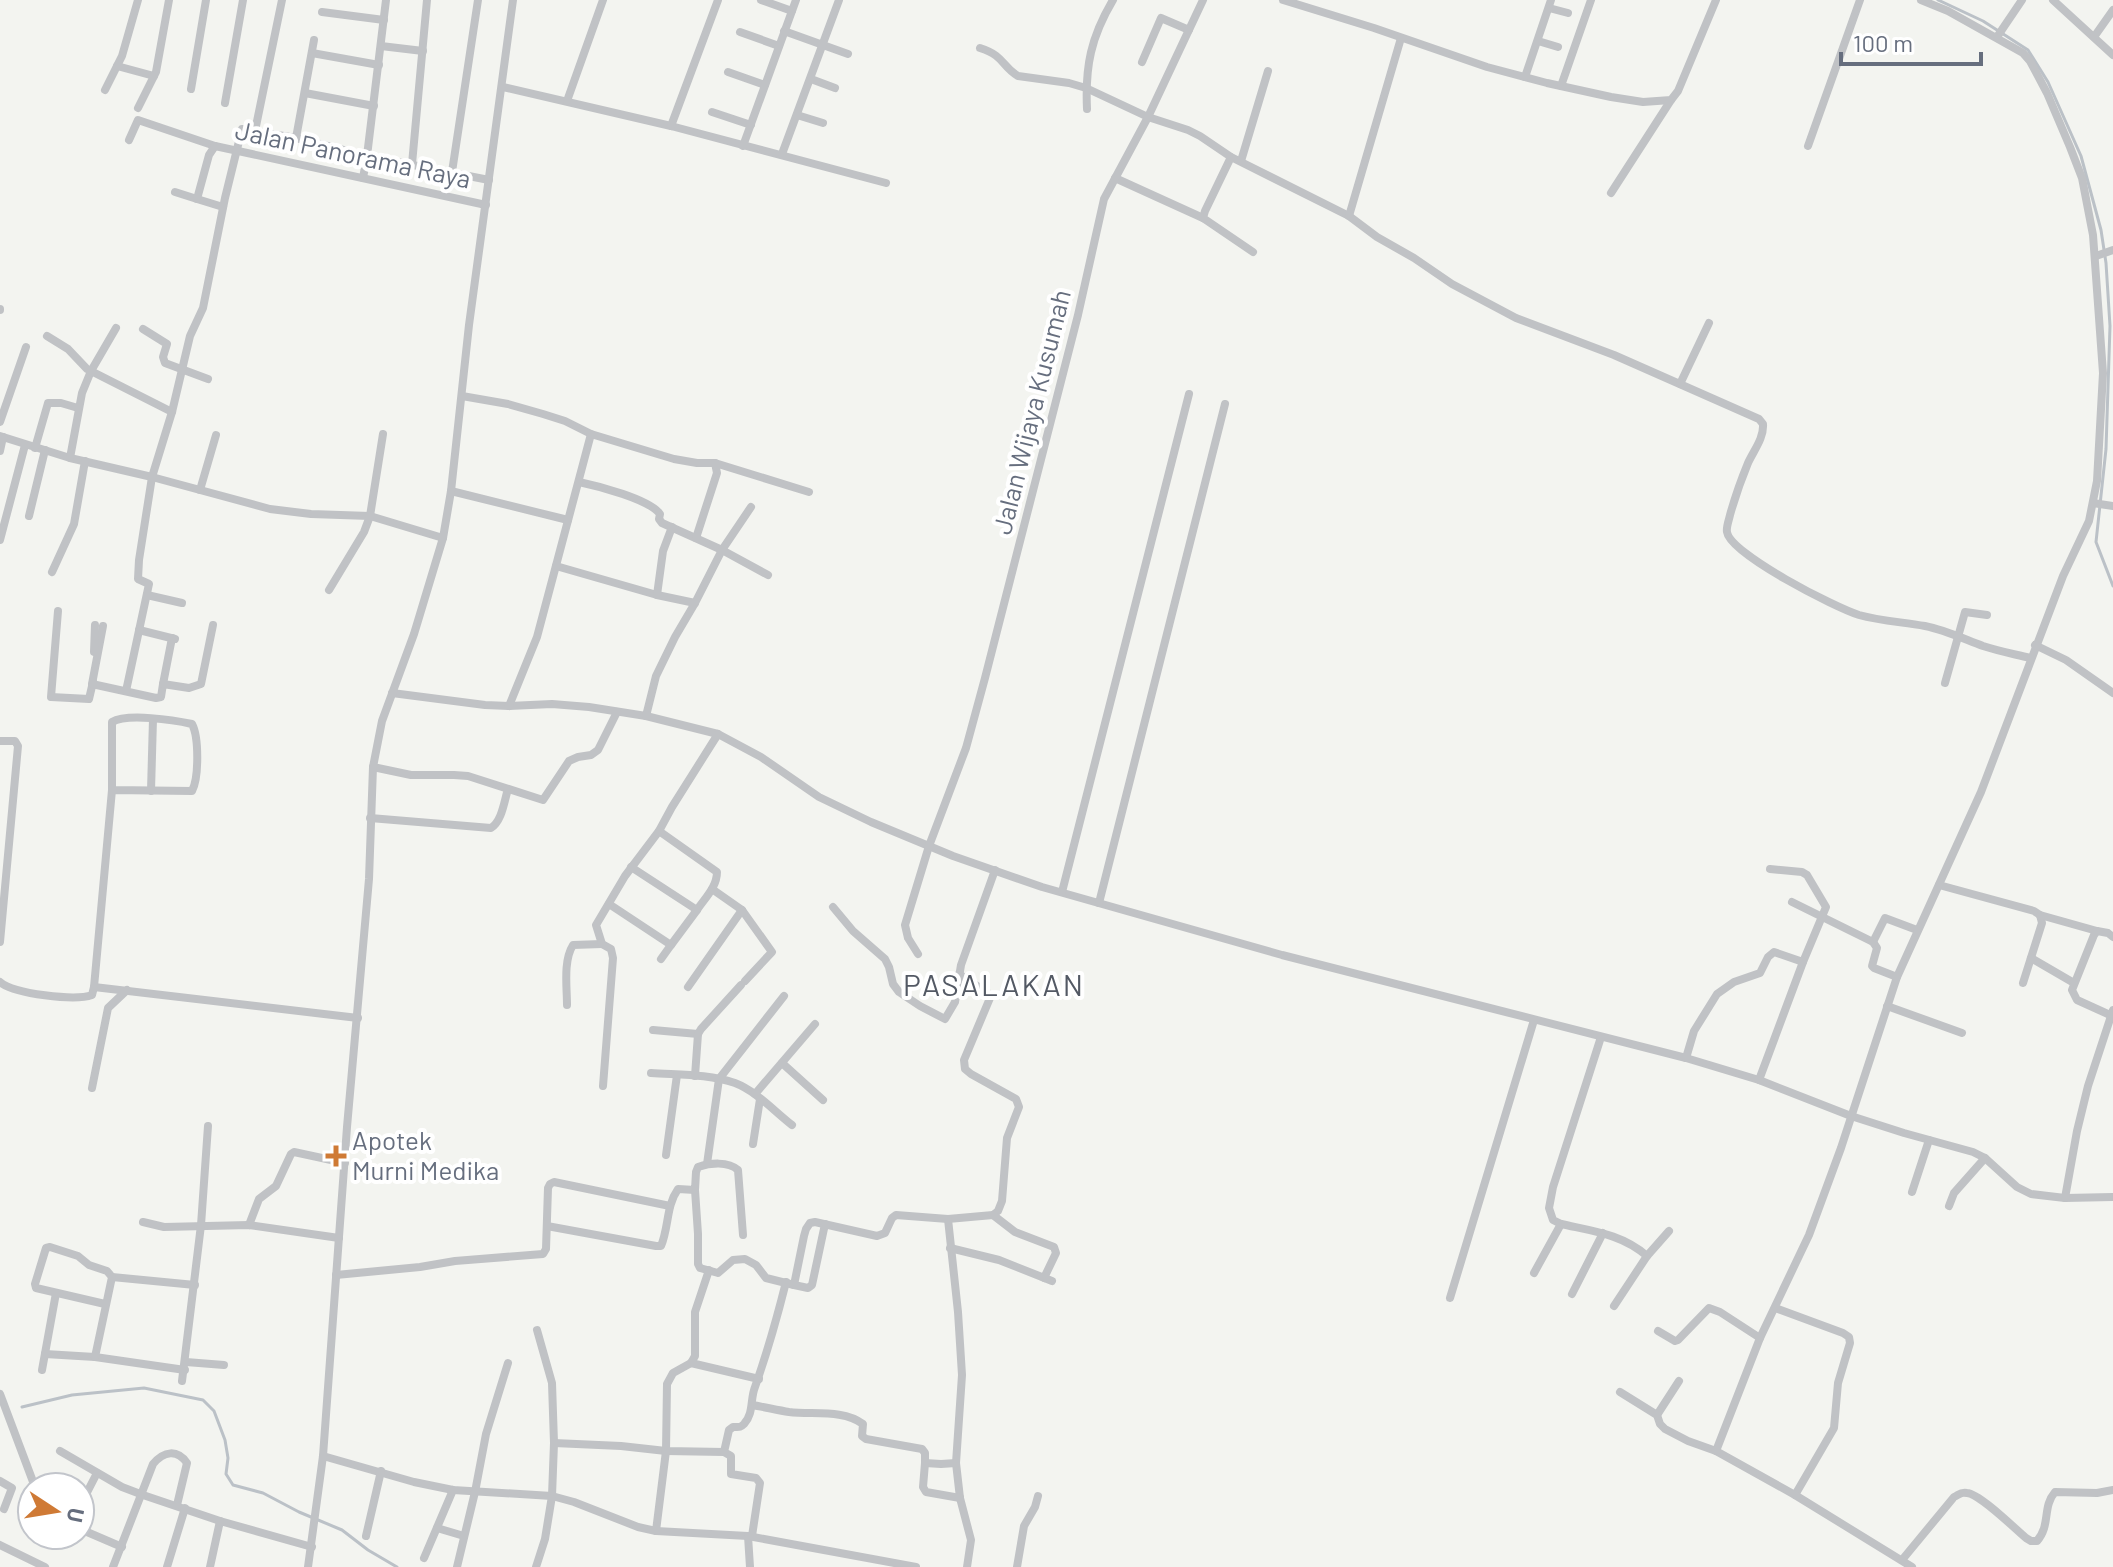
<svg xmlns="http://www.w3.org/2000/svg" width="2113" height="1567" font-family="Barlow,sans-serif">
	<rect width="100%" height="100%" fill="#f3f4f0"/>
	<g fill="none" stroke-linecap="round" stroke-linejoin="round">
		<g stroke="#bbc1c7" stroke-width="3">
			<path d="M1938,0L1983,21L2028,50L2048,82L2081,156L2101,230L2106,263L2110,326L2106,449L2096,542L2113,586"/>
			<path d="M22,1407L72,1395L144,1388L203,1400L214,1411L225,1440L228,1458L226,1474L233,1485L263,1493L299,1512L342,1530L368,1550L397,1567"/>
		</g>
		<g stroke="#c0c2c5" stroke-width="8">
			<path d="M761,0L792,11"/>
			<path d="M1283,0L1374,28L1487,67L1547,83L1611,97L1643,102L1671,100L1678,91L1716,0"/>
			<path d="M2053,0L2113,55"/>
			<path d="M1549,8L1568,13"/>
			<path d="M322,12L384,20"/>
			<path d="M784,31L848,54"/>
			<path d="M740,32L779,46"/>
			<path d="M1997,37L2022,0"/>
			<path d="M2094,37L2113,10"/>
			<path d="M1538,41L1558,47"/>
			<path d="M381,46L423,51"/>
			<path d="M980,48C1005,56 1001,66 1018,76L1069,83L1086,88L1148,117L1188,130L1200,136L1231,157L1349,216L1377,237L1414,258L1452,284L1516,318L1614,355L1759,419L1763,424C1764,438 1754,450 1748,463C1741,480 1735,497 1730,515C1729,520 1726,527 1727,532C1730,554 1836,608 1859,615C1881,621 1903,622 1925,626C1945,630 1964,639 1983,646C1998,651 2014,654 2030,658"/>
			<path d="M312,53L379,65"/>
			<path d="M1142,62L1161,18L1189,30"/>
			<path d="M117,66L154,76"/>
			<path d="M728,72L765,85"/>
			<path d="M1525,77L1551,0"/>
			<path d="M811,79L835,88"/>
			<path d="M1561,86L1591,0"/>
			<path d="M503,87L671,126L886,183"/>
			<path d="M191,89L206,0"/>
			<path d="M105,90L122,56L138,0"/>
			<path d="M305,93L374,106"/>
			<path d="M567,101L603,0"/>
			<path d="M225,103L243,0"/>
			<path d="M138,108L156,72L169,0"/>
			<path d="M1087,109C1085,66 1091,37 1113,0"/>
			<path d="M712,112L751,125"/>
			<path d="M797,115L823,123"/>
			<path d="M671,126L718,0"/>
			<path d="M255,131L282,0"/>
			<path d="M296,138L314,40"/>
			<path d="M129,140L138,120L215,146"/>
			<path d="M743,146L796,0"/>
			<path d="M1808,146L1860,0"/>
			<path d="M782,154L839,0"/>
			<path d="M1231,157L1205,211L1203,218L1253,252"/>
			<path d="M1241,161L1268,71"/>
			<path d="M412,164L427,0"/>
			<path d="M452,172L478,0"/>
			<path d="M363,178L367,156L386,0"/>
			<path d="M1115,178L1203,218"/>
			<path d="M175,192L197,199"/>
			<path d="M1611,193L1671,100"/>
			<path d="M223,207L197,199L209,155L215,146L486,205"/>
			<path d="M1349,216L1401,38"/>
			<path d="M2096,256L2113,250"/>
			<path d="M0,310V309"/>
			<path d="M143,329L167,344L163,357L165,363L208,379"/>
			<path d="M47,336L68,349L87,369L172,412"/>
			<path d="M1680,384L1709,323"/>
			<path d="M462,396L508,404L543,414L565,421L591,434L674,459L697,463H715L809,492"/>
			<path d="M0,422L26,347"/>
			<path d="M0,436L70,458L152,477L270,509L311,514L370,516L443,538"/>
			<path d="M35,448L48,403H61L78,408"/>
			<path d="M0,451L3,437"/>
			<path d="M70,458L82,393L91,371L116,328"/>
			<path d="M579,482C598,486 649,499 660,514L659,519L662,523L722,550L768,575"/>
			<path d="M200,490L216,435"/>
			<path d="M451,491L568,520"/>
			<path d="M2093,503L2113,506"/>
			<path d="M29,516L45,450"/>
			<path d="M696,538L717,473L715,463"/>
			<path d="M0,540L25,445"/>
			<path d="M556,566L657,595L695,603"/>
			<path d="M52,572L74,524L85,461"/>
			<path d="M329,590L364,532L370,516L383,434"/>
			<path d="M147,595L182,603"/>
			<path d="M657,595L663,551L672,527"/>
			<path d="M58,611L51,697L89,699L93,682"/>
			<path d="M103,626L92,684L156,698L161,697L163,684L189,688L201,684L213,625"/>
			<path d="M139,630L175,639"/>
			<path d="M2035,645L2066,660L2113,693"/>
			<path d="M94,652L95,625"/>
			<path d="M1945,683L1965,612L1987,615"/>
			<path d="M163,684L172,638"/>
			<path d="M126,691L149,584L138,579L139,560L152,477L172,412L190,336L203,308L225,198L242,129L296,138L367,156L489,180"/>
			<path d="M392,693L485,705L509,706L552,704L589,707L646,716L718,734L761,757L819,797L871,822L953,856L1042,887L1282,955L1686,1058L1759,1080L1851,1116L1904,1133L1973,1152L1985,1158L2017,1187L2031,1194L2065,1198L2113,1197"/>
			<path d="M509,706L537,637L591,434"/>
			<path d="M646,716L656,676L675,637L695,603L722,550L751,507"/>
			<path d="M0,741H15L18,746L0,942"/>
			<path d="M373,767L411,775H454L468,776L543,800L569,761L578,757L591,755L598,750L617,712"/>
			<path d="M151,791L153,719"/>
			<path d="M370,818L491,828C502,821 504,802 508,789"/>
			<path d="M631,867L697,910C705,898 717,887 717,872L659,831"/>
			<path d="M1939,885L2034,911L2040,915L2042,923L2023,983"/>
			<path d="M712,889L742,910L772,952L745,981"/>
			<path d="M1062,892L1189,394"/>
			<path d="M1792,902L1873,942L1877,948L1872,966L1874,968L1897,977"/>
			<path d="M1099,903L1225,404"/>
			<path d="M609,904L671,945L697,910"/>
			<path d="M833,907L853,931L885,959L889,967L893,984L899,992L920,1006L945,1019L955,1002L961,965L995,870"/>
			<path d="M2040,915L2097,931"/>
			<path d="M1873,942L1885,918L1917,930"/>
			<path d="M918,954L908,938L905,925L929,846L966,748L985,678L1078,315L1104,199L1148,117L1203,0"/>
			<path d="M2031,958L2074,983"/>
			<path d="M661,959L671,945"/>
			<path d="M959,974L988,993L990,998L964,1060L965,1069L971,1074L1016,1099L1019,1107L1007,1138L1002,1201L998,1211L993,1215L948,1219L958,1312L962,1375L956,1463L960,1498L971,1540L967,1567"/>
			<path d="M0,982C14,994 75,1001 92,995L94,987L358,1018"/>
			<path d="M94,987L112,790V722C127,713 174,720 192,724C199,737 199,778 192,791L112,790"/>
			<path d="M688,987L742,910"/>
			<path d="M567,1005C567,987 563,961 573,945L602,944"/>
			<path d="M1887,1006L1962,1033"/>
			<path d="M2110,1015L2077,1000L2072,990L2094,935L2097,931L2108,933L2113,937"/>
			<path d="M653,1030L698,1034"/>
			<path d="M1601,1037L1553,1187L1549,1208L1553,1220L1561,1224C1592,1231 1622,1234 1647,1256L1614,1306"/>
			<path d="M1686,1058L1694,1031L1717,994L1734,982L1760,973L1768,957L1774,952L1803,962"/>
			<path d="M782,1063L823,1100"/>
			<path d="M651,1073C678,1075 709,1074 735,1083C756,1091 774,1111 792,1125"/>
			<path d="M695,1076L698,1034L701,1029L741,985"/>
			<path d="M1759,1080L1803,962L1826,907L1807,875L1802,872L1770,869"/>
			<path d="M603,1086L613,958L611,949L602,944L596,925L625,876L659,831L672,807L718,734"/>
			<path d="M92,1088L108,1008L127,990"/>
			<path d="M755,1094L815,1024"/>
			<path d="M753,1144L760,1099"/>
			<path d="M666,1155L677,1075"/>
			<path d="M707,1164L719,1079L784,996"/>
			<path d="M695,1190L698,1234V1264L700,1268L718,1273L733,1260L745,1259L756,1265L766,1278L794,1285L804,1236L806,1229L810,1223L815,1222L877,1236L885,1233L892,1218L896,1215L948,1219"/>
			<path d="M1912,1192L1929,1140"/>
			<path d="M2065,1198L2077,1131L2088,1086L2113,1010"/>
			<path d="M1949,1206L1954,1193L1985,1158"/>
			<path d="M993,1215L1015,1232L1054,1247L1056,1253L1044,1278"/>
			<path d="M143,1222L164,1227L249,1225L339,1238"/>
			<path d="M249,1225L259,1199L276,1186L291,1154L294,1152L345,1163"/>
			<path d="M547,1226L656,1246H661C669,1227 666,1206 678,1189L695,1190L696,1172L698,1167C710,1163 728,1161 738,1170L743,1235"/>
			<path d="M950,1248L999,1260L1052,1281"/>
			<path d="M1647,1256L1669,1231"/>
			<path d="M1534,1273L1561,1224"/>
			<path d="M336,1275L420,1267L455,1261L543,1254L546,1249L548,1188L550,1184L554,1182L670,1206"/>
			<path d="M112,1277L195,1285"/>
			<path d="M794,1285L808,1288L812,1285L825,1224"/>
			<path d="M1572,1294L1603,1233"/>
			<path d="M1450,1298L1534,1020"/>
			<path d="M1775,1308L1843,1333L1849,1337L1850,1343L1838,1383L1834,1428L1795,1495"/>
			<path d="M1658,1331L1675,1341L1678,1340L1709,1308L1720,1312L1760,1338"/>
			<path d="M45,1354L95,1357L185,1370"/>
			<path d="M95,1357L112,1277L107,1271L89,1265L78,1256L50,1247L46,1248L35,1284L36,1288L105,1304"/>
			<path d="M186,1362L224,1365"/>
			<path d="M691,1363L759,1379"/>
			<path d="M42,1370L56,1293"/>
			<path d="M182,1381L201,1225L208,1126"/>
			<path d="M1620,1392L1657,1415L1660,1424L1665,1429L1688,1441L1716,1451L1795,1495L1912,1567"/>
			<path d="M0,1394L35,1487"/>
			<path d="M752,1405C764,1407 777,1410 789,1412C813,1415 843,1409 863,1424L862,1436L866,1439L922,1449L925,1453V1463L941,1464L956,1463"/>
			<path d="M1657,1415L1679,1381"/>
			<path d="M554,1443L621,1446L666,1451L724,1452"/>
			<path d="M60,1451L122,1487L143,1495L220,1521L312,1547"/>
			<path d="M1716,1451L1760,1338L1809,1235L1841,1148L1897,977L1981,792L2063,576L2089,521L2097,481L2103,373L2093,235L2082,178L2070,147L2047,93L2030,61L2023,53L1948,11L1921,0"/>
			<path d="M323,1456L414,1482L453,1490L552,1496L574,1502L638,1527L656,1531L748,1536L916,1567"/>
			<path d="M925,1463L923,1487L926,1492L960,1498"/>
			<path d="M0,1481L12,1488L4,1509"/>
			<path d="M80,1506L97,1473"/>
			<path d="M437,1528L464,1536"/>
			<path d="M80,1529L122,1547"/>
			<path d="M656,1531L666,1451L667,1384L673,1373L691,1363L695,1356V1312L709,1270"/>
			<path d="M366,1536L381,1471"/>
			<path d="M748,1536L750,1567"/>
			<path d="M752,1536L760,1483L756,1478L731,1474V1456L724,1452L729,1430L733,1427C739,1427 740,1428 744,1424C754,1413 750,1399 755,1387C767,1353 777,1318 786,1282"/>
			<path d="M0,1545L45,1567"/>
			<path d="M424,1558L453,1490"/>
			<path d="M1902,1560L1954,1497C1960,1494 1960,1492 1967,1493C1980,1494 2014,1528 2026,1538L2031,1541H2037C2051,1525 2042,1507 2055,1492L2097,1493L2113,1490"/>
			<path d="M113,1567L153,1464C164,1451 177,1449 187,1463L177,1505"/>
			<path d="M167,1567L185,1508"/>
			<path d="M210,1567L220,1521"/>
			<path d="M308,1567L323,1456L347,1127L369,879L373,767L382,721L414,634L443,538L451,491L469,325L513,0"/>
			<path d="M457,1567L475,1492L486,1434L508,1363"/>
			<path d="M536,1567L545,1539L552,1496L554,1443L552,1383L537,1330"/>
			<path d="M1017,1567L1024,1526L1035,1507L1038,1496"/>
		</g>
	</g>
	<path fill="#cf7a35" stroke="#fff" stroke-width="3" d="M332 1144h8v8h8v8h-8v8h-8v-8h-8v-8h8z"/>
	<g text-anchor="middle" stroke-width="8" stroke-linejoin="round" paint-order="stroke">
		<g font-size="26" fill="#666e7e" stroke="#fff">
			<text transform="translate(353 155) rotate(12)" y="9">Jalan Panorama Raya</text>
			<text transform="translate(1032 412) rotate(-76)" y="9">Jalan Wijaya Kusumah</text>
		</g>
		<g font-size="26" fill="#666e7e" stroke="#fff" text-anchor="start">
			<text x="352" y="1150">Apotek<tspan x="352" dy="30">Murni Medika</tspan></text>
		</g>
		<g font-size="30" letter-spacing="2" fill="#535964" stroke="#fff">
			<text x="994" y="996">PASALAKAN</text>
		</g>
	</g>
	<g transform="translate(56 1511) rotate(102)"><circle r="38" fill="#ffffff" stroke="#c2c5cb" stroke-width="2"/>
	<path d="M0-6L14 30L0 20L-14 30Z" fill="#cf7a35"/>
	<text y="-12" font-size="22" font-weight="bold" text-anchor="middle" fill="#666e7e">U</text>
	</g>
	<path d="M1841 52v12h140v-12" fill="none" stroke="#666e7e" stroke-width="4"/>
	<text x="1853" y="52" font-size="24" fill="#666e7e" stroke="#ffffff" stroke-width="6" paint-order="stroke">100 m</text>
</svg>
